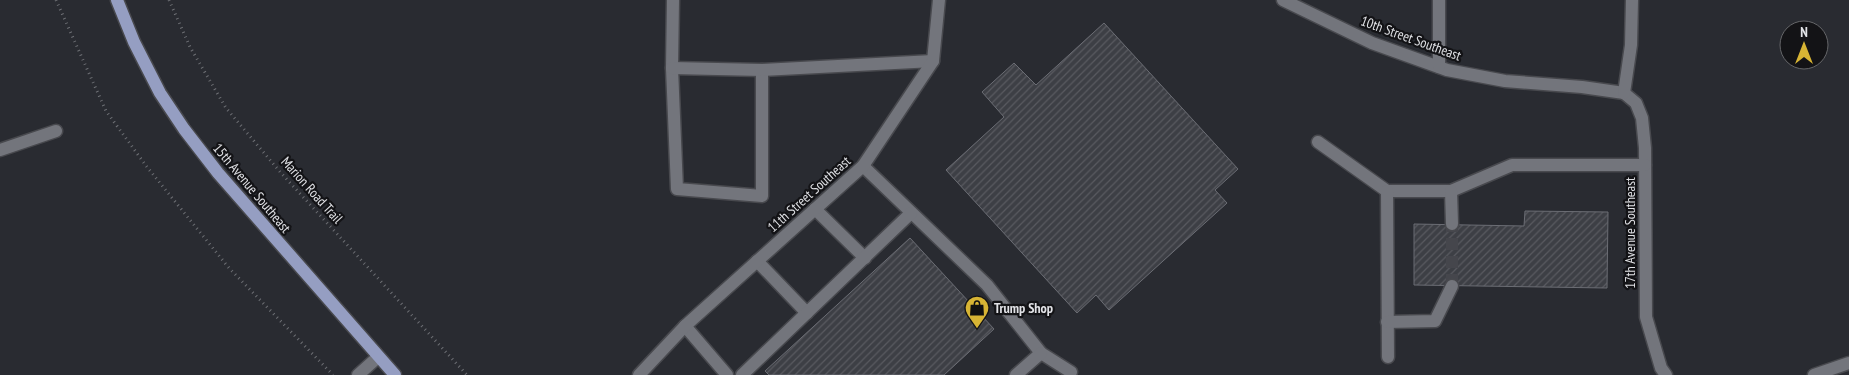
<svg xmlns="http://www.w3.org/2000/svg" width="1849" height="375" font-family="'PT Sans Narrow',sans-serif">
	<defs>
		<pattern id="building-hatch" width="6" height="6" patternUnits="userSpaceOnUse" patternTransform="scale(1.25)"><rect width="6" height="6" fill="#3d3f45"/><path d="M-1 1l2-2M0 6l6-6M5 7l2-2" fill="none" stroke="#595a60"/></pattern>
	</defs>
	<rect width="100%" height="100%" fill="#292b31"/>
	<g fill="url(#building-hatch)" stroke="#6b6d74">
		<path d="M1104,23L1238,169L1215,190L1227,203L1109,310L1096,295L1077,313L946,170L1004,117L982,92L1014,63L1036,85Z"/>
		<path d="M1525,211L1608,212L1607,288L1414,285V224L1524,226Z"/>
		<path d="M910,238L994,329L944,375H769L765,371Z"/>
	</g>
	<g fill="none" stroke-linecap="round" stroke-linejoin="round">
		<path stroke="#45464c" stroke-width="12" stroke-dasharray="12 6" stroke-linecap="butt" d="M1452,286V224"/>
		<defs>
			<g id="minor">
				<path d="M673,0L672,68L677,189L762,196V70"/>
				<path d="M1283,0L1372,43L1447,70L1505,81L1582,87L1624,93"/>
				<path d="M1439,67V0"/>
				<path d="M672,68L762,70L933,61"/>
				<path d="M1624,93L1636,103L1642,118L1645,148L1646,317L1661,368L1666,375"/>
				<path d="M1624,93L1631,45L1632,0"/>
				<path d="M1318,142L1387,191H1451L1512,165H1645"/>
				<path d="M0,150L56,131"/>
				<path d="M863,166L987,285L1041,353L1071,372"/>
				<path d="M1387,191L1388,357"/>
				<path d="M1451,191L1452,224"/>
				<path d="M815,209L865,258"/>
				<path d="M757,261L807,313"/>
				<path d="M1387,322L1435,321L1452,286"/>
				<path d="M685,326L727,375"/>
				<path d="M358,375L378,357"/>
				<path d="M639,375L685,326L863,166L933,61L939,0"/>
				<path d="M742,375L911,213"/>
				<path d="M1016,375L1041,353"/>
				<path d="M1814,375L1849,363"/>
			</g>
			<path id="major" d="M117,0L134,42L160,93L184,129L218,173L395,375"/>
		</defs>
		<use href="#minor" stroke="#48494e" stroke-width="15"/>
		<use href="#major" stroke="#48494e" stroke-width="15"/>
		<g stroke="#6d6f74" stroke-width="3" stroke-dasharray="1 4" stroke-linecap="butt">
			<path d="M56,0L106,111L147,167L229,268L333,375"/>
			<path d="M169,0L190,47L226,108L281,173L467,375"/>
		</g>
		<use href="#minor" stroke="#73757c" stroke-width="12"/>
		<use href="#major" stroke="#959ec2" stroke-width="12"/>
	</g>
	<defs>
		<symbol id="shop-pin" viewBox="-11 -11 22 30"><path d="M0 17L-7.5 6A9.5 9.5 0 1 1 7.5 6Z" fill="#d7b434" stroke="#131316"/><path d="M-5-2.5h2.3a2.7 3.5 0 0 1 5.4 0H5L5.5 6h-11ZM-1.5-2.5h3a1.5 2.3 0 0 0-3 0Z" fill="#111"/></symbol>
	</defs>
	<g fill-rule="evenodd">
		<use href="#shop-pin" x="963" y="294" width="28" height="38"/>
	</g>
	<g text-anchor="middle" stroke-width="4.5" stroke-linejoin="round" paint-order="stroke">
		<g font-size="14" fill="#e1e2e6" stroke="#131316">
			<text transform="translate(1411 38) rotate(20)" y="5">10th Street Southeast</text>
			<text transform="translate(252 188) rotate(50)" y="5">15th Avenue Southeast</text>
			<text transform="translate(312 190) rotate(48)" y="5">Marion Road Trail</text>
			<text transform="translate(809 194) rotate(-42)" y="5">11th Street Southeast</text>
			<text transform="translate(1630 233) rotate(-90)" y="5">17th Avenue Southeast</text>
		</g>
		<g font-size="14" font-weight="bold" fill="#e1e2e6" stroke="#131316" text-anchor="start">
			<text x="994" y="313">Trump Shop</text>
		</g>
	</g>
	<g transform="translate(1804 45)"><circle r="24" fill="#131316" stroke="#656669"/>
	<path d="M0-4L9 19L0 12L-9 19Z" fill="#d7b434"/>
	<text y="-8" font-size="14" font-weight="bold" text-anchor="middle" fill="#e1e2e6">N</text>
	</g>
</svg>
